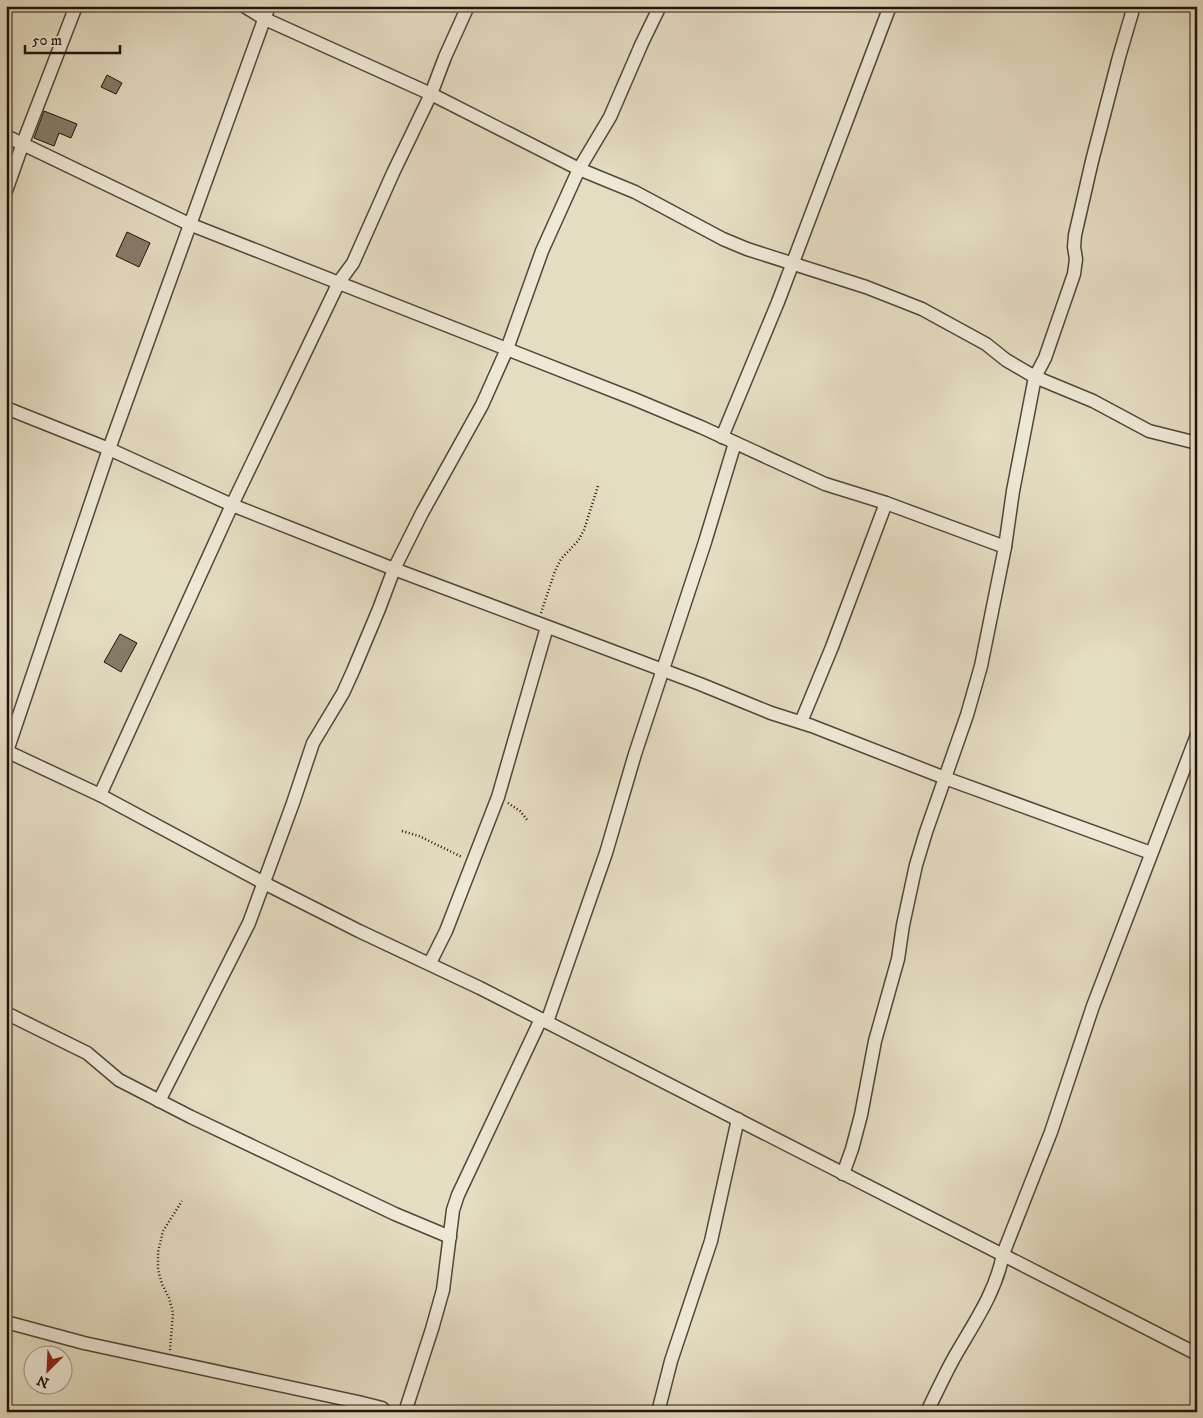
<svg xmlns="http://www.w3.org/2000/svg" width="1203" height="1418" font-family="'IM FELL DW Pica',serif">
	<rect width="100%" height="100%" fill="#e5ddc2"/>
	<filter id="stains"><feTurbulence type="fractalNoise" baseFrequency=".004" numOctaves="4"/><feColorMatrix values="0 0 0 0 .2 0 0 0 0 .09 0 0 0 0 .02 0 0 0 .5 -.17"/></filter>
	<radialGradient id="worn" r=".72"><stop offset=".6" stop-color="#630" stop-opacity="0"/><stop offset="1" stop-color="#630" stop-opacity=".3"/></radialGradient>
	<g fill="#867c6a" stroke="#1f130b">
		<path d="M107,75L122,83L116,94L101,87Z"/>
		<path d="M44,111L77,124L71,138L59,133L54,146L34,138Z"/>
		<path d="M127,232L150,243L139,267L116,256Z"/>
		<path d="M120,634L137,643L121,672L104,662Z"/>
	</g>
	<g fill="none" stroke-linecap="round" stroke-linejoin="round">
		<defs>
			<g id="minor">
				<path d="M244,6L265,19L431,94L579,169L635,192L723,239L747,249L866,287L922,309L986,344L1006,360L1035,377L1093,401L1149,431L1197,443"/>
				<path d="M6,136L189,224L634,399L701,427L825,484L886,503L1005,547"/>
				<path d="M6,191L23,143L76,6"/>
				<path d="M6,408L109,449L232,505L394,569L700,684L771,713L812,726L945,778L1151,853"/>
				<path d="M722,437L778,302L890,6"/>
				<path d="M801,722L832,647L886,503"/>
				<path d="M6,751L100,795L264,883L359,931L480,988L1197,1354"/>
				<path d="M7,751L109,449L269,6"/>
				<path d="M100,795L232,505L339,282L353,263L393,173L431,94L445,57L468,6"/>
				<path d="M430,963L446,931L498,797L547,627"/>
				<path d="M6,1013L87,1053L119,1080L191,1117L395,1214L450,1237"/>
				<path d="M547,1022L606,853L635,754L705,542L735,443"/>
				<path d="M159,1101L249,923L293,803L313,743L343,693L353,671L379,609L394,569L422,513L482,405L507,349L542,251L579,169L610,117L642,43L660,6"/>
				<path d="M843,1174L852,1149L861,1115L875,1041L898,959L903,925L916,865L926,832L967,715L981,666L1005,547L1013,491L1035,377L1045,358L1074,274L1076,259L1074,247L1075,235L1092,161L1119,57L1134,6"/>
				<path d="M6,1322L84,1343L358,1402L382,1408L386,1412"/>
				<path d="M405,1412L432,1329L443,1290L453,1210L458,1195L541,1019"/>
				<path d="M658,1412L671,1361L711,1241L738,1119"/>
				<path d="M927,1412C936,1393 945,1374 955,1356C974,1323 996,1292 1003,1254L1051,1132L1093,1006L1197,735"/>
			</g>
		</defs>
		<use href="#minor" stroke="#504639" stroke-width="15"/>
		<g stroke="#1f130b" stroke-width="2.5" stroke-dasharray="1 2.5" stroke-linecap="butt">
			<path d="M541,613L555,571L561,559L578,541L584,530L598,486"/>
			<path d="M508,803L520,811L528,821"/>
			<path d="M402,831L419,836L462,857"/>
			<path d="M170,1350L173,1313L169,1298L162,1284L158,1270V1252L163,1231L182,1201"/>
		</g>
		<use href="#minor" stroke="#eee9d7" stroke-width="12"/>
	</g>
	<rect width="1203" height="1418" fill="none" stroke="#e5ddc2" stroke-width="25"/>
	<rect x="8" y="8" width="1188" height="1403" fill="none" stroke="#1f130b" stroke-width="2.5"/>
	<rect x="12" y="12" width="1178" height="1393" fill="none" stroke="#1f130b"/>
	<g transform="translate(48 1370) rotate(204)"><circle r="24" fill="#eee9d7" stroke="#9b9385"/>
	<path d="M0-4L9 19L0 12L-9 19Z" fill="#8f2418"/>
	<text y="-8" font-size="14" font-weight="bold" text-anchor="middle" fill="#1f130b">N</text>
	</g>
	<path d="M25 45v8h95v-8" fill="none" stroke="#1f130b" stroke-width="2.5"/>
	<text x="32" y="45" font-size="15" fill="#1f130b" stroke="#eee9d7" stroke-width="4" paint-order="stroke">50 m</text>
	<rect width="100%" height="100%" filter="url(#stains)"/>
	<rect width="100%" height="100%" fill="url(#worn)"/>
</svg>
